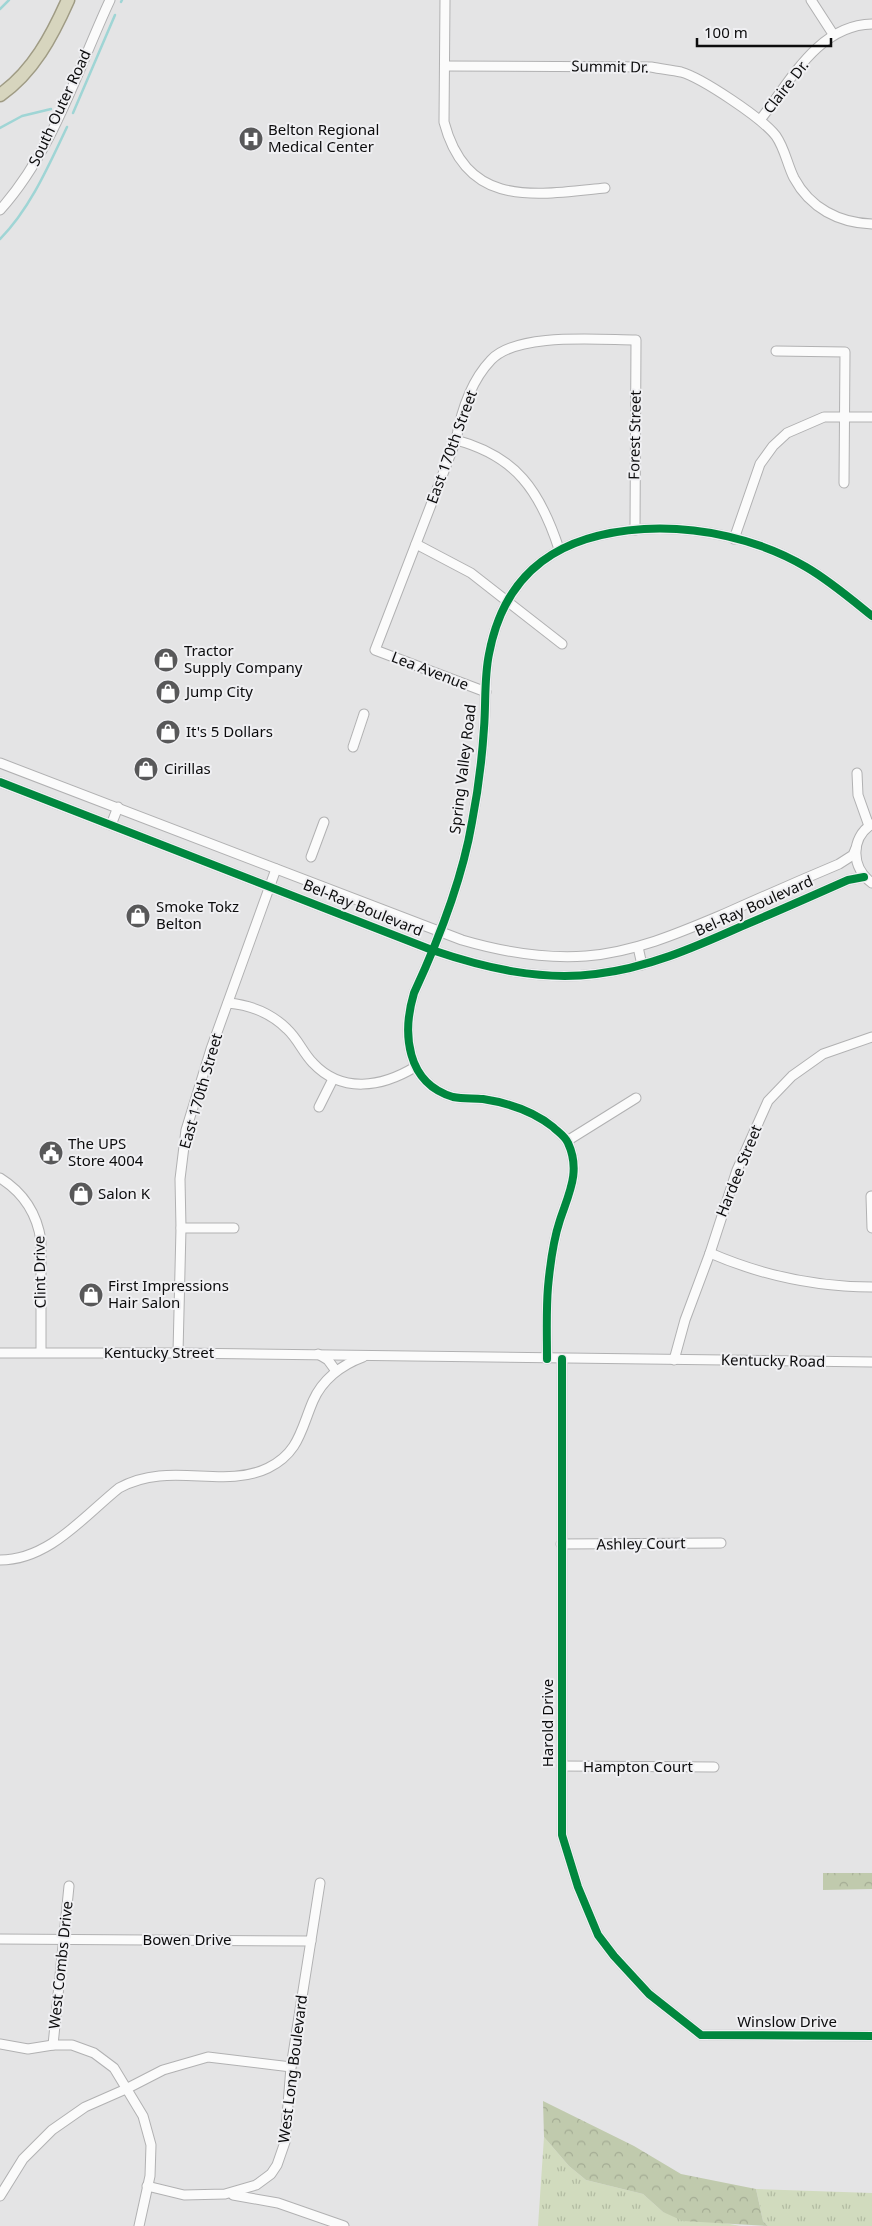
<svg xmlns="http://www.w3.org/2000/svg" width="872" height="2226" font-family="'Noto Sans',sans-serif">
	<defs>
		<pattern id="grass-tufts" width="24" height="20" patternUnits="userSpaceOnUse" patternTransform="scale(1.25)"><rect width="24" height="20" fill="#d1dbbe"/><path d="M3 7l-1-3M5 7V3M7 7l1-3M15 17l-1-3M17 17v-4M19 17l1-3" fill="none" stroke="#b2bba2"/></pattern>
		<pattern id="forest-crowns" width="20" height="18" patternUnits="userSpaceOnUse" patternTransform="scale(1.25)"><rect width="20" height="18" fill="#c0caad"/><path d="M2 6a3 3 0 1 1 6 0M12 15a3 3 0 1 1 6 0" fill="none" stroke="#a4ac94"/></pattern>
	</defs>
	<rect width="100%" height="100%" fill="#e4e4e5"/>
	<g fill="url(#grass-tufts)">
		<path d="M544,2137L569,2166L586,2180L643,2194L663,2212L741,2226H538Z"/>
		<path d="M756,2189L872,2193V2226H768L763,2221Z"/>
	</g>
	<g fill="url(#forest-crowns)">
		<path d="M823,1873H872V1889L823,1890Z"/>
		<path d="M543,2101L634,2146L681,2174L756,2189L763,2221L768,2226L683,2221L663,2212L643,2194L586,2180L569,2166L544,2137Z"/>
	</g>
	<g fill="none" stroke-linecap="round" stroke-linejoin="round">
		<g stroke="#9fd5d5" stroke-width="2.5">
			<path d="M121,2L122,0"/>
			<path d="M0,9L9,0"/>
			<path d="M73,113L115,15"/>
			<path d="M0,128L22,116L51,109"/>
			<path d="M0,239C30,209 49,165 67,127"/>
		</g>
		<defs>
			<g id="minor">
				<path d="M445,0L444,122C467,209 535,195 605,188"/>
				<path d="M811,0L833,34"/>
				<path d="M445,66L651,67C661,69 671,70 681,72C702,78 762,118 776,136C785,149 787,164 794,178C810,208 839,223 872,224"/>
				<path d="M760,120C790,82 818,25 872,24"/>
				<path d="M0,210C53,151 77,71 110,0"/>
				<path d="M776,351L845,352L844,483"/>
				<path d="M456,440C516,456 540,491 559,549"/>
				<path d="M734,539L760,464L773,446L787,433L824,417H872"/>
				<path d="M416,544L471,573L562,644"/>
				<path d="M486,692L375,650L456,440C461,412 471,381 491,360C517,332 600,340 636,340L635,530"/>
				<path d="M353,747L364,714"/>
				<path d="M0,763L462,940C503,952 543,959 586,956C635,952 679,933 724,914C762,897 801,880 839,864L853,855L856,848"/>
				<path d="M857,773L858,795L869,826"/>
				<path d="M0,782L432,950C485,968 540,981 596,974C647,968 693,948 740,927C776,912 812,896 848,880L864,877"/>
				<path d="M872,824C850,838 851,868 872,883"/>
				<path d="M111,825L118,807"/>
				<path d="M311,857L324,822"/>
				<path d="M638,947L642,965"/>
				<path d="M228,1003C250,1005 271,1013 287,1029C298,1039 303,1053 313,1063C342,1094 382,1087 415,1067"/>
				<path d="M319,1107L333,1079"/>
				<path d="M567,1141L636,1098"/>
				<path d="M0,1178C24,1193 37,1213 41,1241V1352"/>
				<path d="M871,1196L872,1228"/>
				<path d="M181,1228H234"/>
				<path d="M710,1253C763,1276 815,1287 872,1287"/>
				<path d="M0,1353H178L872,1362"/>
				<path d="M178,1353L181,1228L180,1179L186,1130L211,1049L276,869"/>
				<path d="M318,1354L328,1360L336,1371"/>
				<path d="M547,1359C547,1335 546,1311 548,1287C550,1265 553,1241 560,1220C569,1193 581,1171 568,1143C565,1136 558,1132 553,1127C533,1111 509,1103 483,1099C473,1098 463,1099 453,1097C406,1083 402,1033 414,993C439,939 462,881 472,822C478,791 482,759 484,728C486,703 484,678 489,654C505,569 562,534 644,529C698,526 759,539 806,567C830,581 851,599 872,616"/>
				<path d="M562,1359V1835L578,1887L598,1935L614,1956L649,1994L701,2035L872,2036"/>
				<path d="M674,1360L685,1320L710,1253L737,1170L768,1101L792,1076L823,1054L872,1037"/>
				<path d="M561,1544L721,1543"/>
				<path d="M0,1560C49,1560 84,1516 119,1488C169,1460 223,1490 268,1468C299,1453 301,1429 313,1401C322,1380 341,1365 363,1357"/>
				<path d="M562,1766L714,1767"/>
				<path d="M0,1939L311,1941"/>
				<path d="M0,2044L28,2049L53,2045H72L94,2053L114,2068L143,2116L151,2145L150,2176L139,2226"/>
				<path d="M53,2045L69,1886"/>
				<path d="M147,2186L184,2195L225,2194L256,2185L271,2174L277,2165L285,2142L291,2067L320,1883"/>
				<path d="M233,2195L278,2203L344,2226"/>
				<path d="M0,2196L23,2159L52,2130L85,2107L126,2089L163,2070L208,2057L291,2067"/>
			</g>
			<path id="highway" d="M0,95C33,72 52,36 68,0"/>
		</defs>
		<use href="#minor" stroke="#b1b1b2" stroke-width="11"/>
		<use href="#highway" stroke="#9f9b84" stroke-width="15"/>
		<use href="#minor" stroke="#fbfbfb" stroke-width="9"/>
		<use href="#highway" stroke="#d7d5be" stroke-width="12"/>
		<defs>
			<g id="cycleway">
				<path d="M0,782L432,950C485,968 540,981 596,974C647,968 693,948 740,927C776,912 812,896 848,880L864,877"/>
				<path d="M547,1359C547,1335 546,1311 548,1287C550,1265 553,1241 560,1220C569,1193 581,1171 568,1143C565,1136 558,1132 553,1127C533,1111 509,1103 483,1099C473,1098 463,1099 453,1097C406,1083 402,1033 414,993C439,939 462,881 472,822C478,791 482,759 484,728C486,703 484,678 489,654C505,569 562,534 644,529C698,526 759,539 806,567C830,581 851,599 872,616"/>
				<path d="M562,1359V1835L578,1887L598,1935L614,1956L649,1994L701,2035L872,2036"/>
			</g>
		</defs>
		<use href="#cycleway" stroke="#f0f0f3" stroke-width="11"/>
		<use href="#cycleway" stroke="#00873e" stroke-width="8"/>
	</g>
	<defs>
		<symbol id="hospital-disc" viewBox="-11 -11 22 22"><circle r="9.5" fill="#585859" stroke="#f0f0f3"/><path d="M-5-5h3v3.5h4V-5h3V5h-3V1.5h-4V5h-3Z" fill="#fff"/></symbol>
		<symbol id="shop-disc" viewBox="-11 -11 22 22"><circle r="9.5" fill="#585859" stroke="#f0f0f3"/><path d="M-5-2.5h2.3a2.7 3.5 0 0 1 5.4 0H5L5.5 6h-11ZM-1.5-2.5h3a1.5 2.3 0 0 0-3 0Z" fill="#fff"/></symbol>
		<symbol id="civic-disc" viewBox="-11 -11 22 22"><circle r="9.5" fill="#585859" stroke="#f0f0f3"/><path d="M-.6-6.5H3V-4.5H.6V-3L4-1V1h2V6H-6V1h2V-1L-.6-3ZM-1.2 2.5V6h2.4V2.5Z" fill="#fff"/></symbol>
	</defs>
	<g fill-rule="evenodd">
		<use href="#hospital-disc" x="237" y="125" width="28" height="28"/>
		<use href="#shop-disc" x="152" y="646" width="28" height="28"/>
		<use href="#shop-disc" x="154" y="678" width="28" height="28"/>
		<use href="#shop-disc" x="154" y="718" width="28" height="28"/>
		<use href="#shop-disc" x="132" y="755" width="28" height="28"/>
		<use href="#shop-disc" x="124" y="902" width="28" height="28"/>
		<use href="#civic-disc" x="37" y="1139" width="28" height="28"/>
		<use href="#shop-disc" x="67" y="1180" width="28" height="28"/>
		<use href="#shop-disc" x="77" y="1281" width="28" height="28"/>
	</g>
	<g text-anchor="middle" stroke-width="4" stroke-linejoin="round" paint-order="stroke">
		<g font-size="15" fill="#0c0c0d" stroke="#f0f0f3">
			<text transform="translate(610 67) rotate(1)" y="5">Summit Dr.</text>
			<text transform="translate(786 87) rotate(-52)" y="5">Claire Dr.</text>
			<text transform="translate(60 108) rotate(-65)" y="5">South Outer Road</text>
			<text transform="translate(635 435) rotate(-89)" y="5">Forest Street</text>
			<text transform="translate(452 447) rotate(-70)" y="5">East 170th Street</text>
			<text transform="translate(430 671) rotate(21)" y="5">Lea Avenue</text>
			<text transform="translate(463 769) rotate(-83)" y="5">Spring Valley Road</text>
			<text transform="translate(754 906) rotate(-24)" y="5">Bel-Ray Boulevard</text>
			<text transform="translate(363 908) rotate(22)" y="5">Bel-Ray Boulevard</text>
			<text transform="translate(201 1091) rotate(-74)" y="5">East 170th Street</text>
			<text transform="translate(739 1171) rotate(-68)" y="5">Hardee Street</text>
			<text transform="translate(40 1272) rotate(-91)" y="5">Clint Drive</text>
			<text x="159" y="1358">Kentucky Street</text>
			<text transform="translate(773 1361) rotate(1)" y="5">Kentucky Road</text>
			<text transform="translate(641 1544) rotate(-1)" y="5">Ashley Court</text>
			<text transform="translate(548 1723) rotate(-90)" y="5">Harold Drive</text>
			<text x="638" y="1772">Hampton Court</text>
			<text x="187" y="1945">Bowen Drive</text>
			<text transform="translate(61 1965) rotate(-84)" y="5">West Combs Drive</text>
			<text x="787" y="2027">Winslow Drive</text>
			<text transform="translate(293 2069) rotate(-83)" y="5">West Long Boulevard</text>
		</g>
		<g font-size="15" fill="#0c0c0d" stroke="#f0f0f3" text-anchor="start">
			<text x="268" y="135">Belton Regional<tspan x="268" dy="17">Medical Center</tspan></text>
			<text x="184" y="656">Tractor<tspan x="184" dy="17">Supply Company</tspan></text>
			<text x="186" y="697">Jump City</text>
			<text x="186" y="737">It's 5 Dollars</text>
			<text x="164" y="774">Cirillas</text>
			<text x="156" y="912">Smoke Tokz<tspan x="156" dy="17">Belton</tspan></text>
			<text x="68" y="1149">The UPS<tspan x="68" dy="17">Store 4004</tspan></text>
			<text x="98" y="1199">Salon K</text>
			<text x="108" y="1291">First Impressions<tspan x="108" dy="17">Hair Salon</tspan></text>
		</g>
	</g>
	<path d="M697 38v8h134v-8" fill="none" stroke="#0c0c0d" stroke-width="2.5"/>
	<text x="704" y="38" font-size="15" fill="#0c0c0d" stroke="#f0f0f3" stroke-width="4" paint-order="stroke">100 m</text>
</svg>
